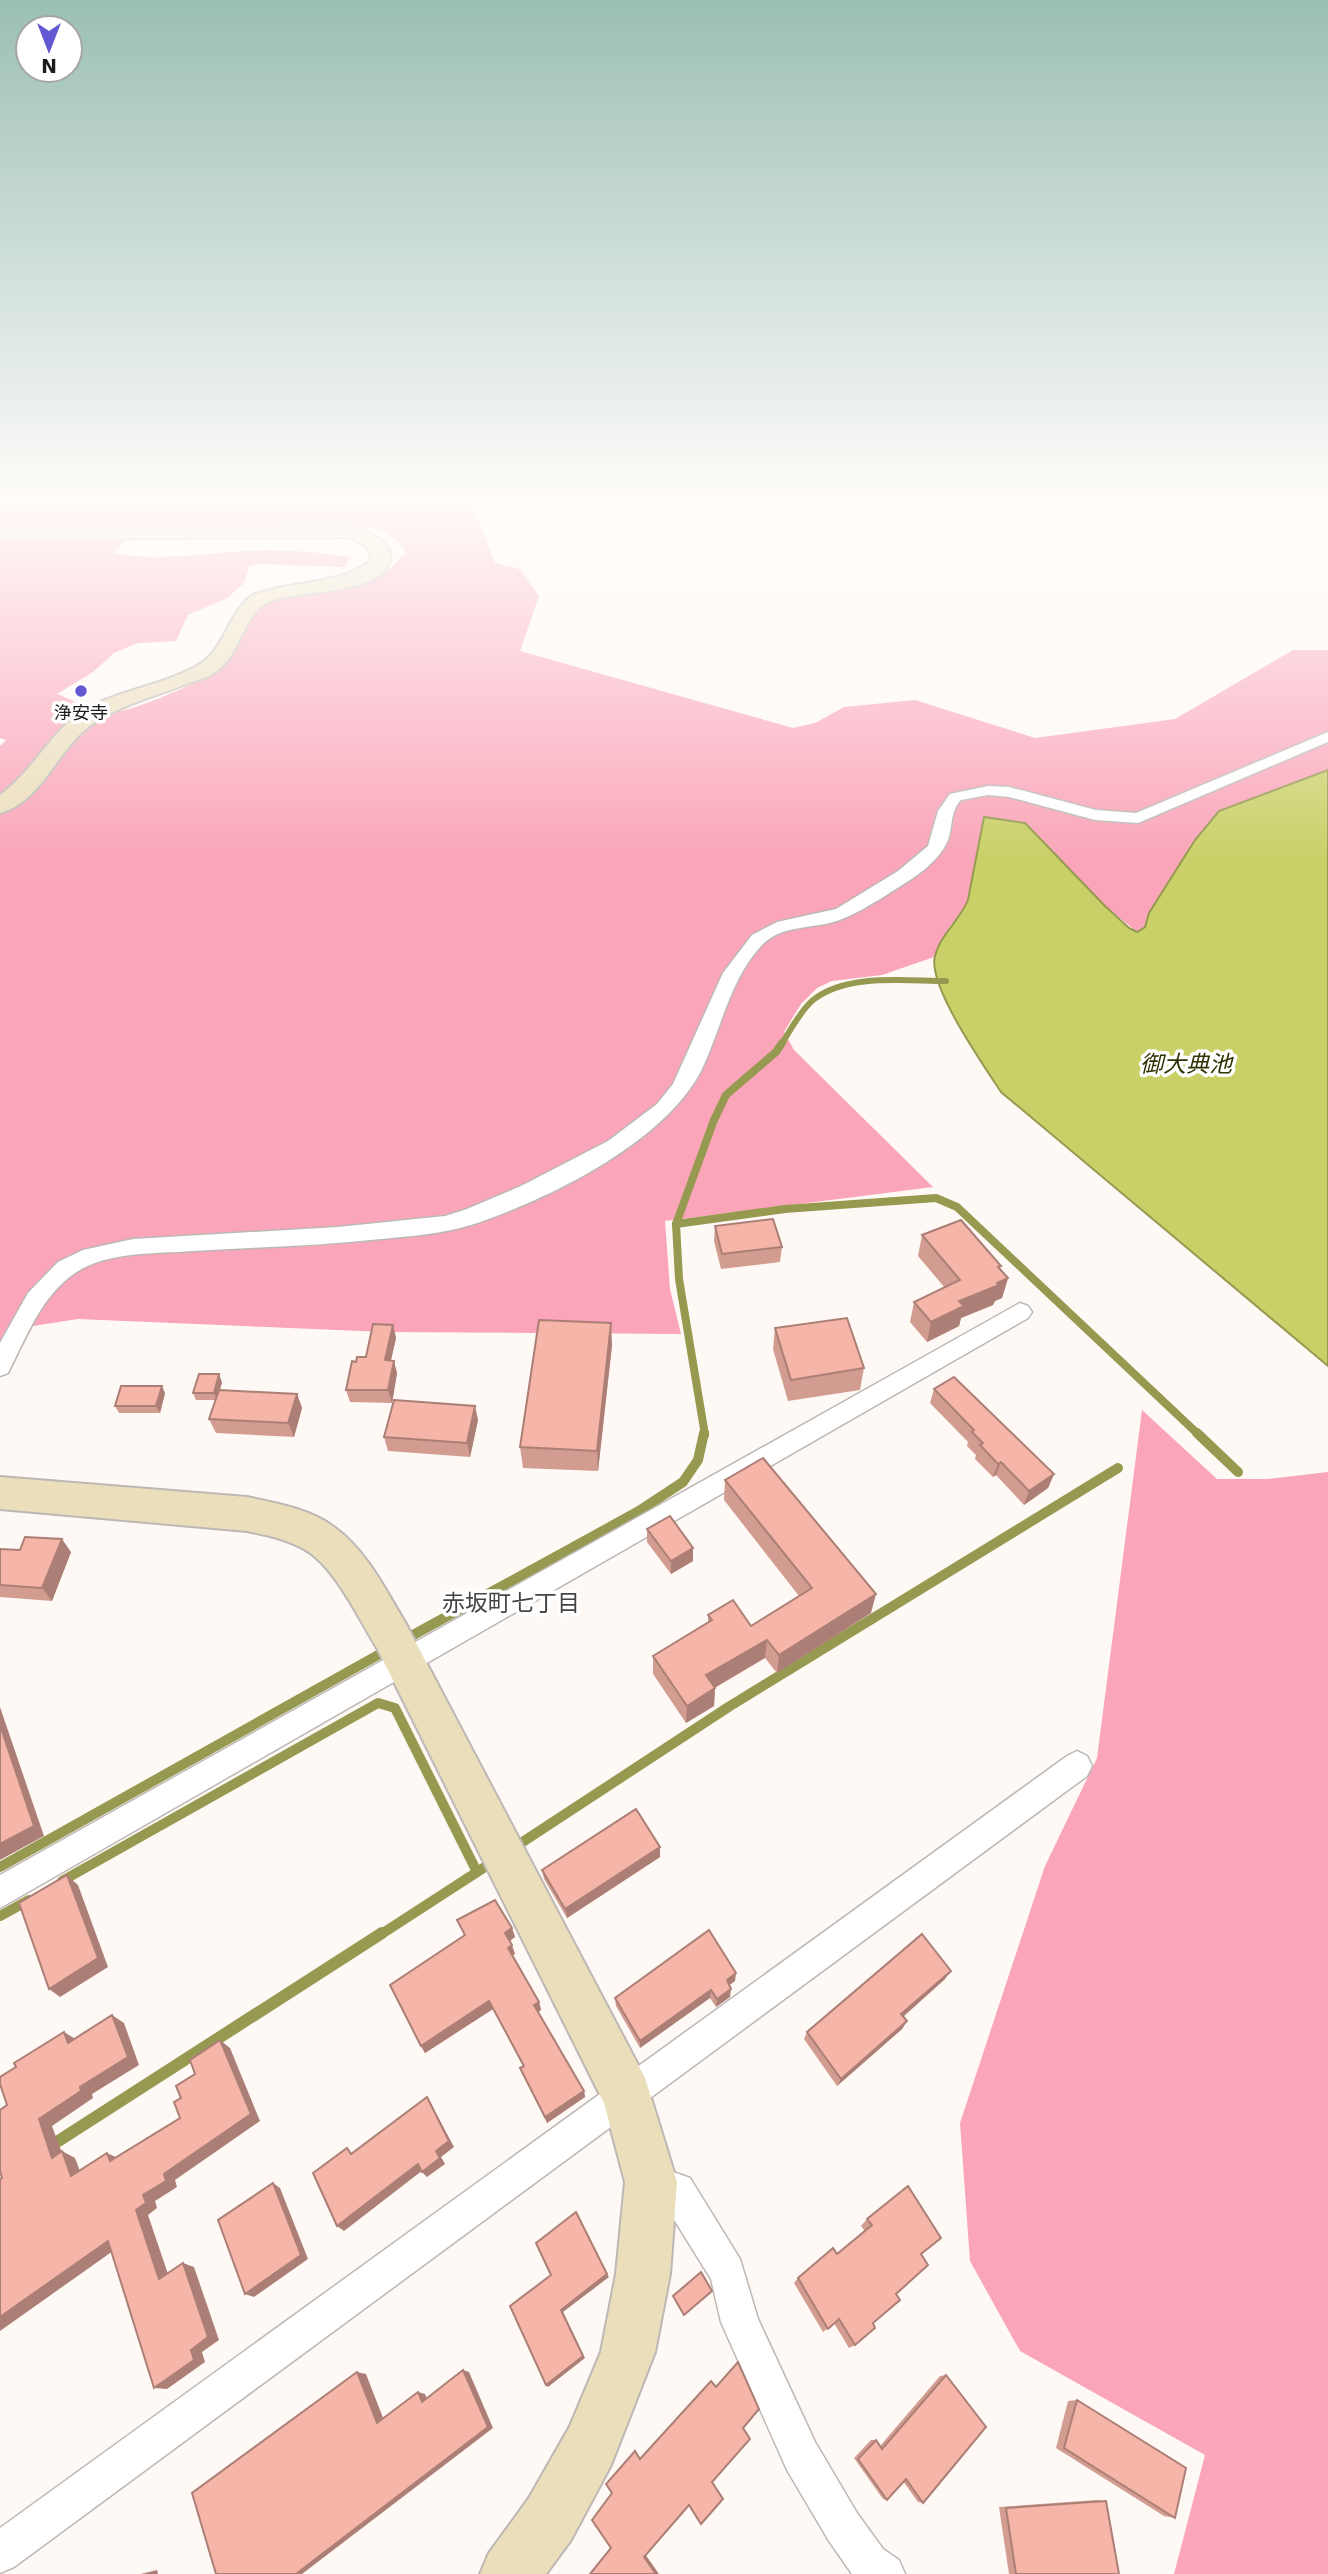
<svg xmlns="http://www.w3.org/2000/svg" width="1328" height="2574" font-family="'DejaVu Sans','Noto Sans JP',sans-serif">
	<rect width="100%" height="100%" fill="#fef9f5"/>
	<g fill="#faa5b9" fill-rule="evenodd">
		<path d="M0,502H468L477,514L495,563L519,569L539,596L520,651L793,728L815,723L844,707L915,700L1035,738L1175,719L1293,650H1328V770L1219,811L1195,840L1149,913L1145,927L1137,932L1105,906L1025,823L978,847L968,900L964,910L950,926L934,957L882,975L832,981L817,988L801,1004L784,1032L794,1050L933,1187L665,1221L670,1289L681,1334L385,1332L78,1319L7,1330L0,1344V746L6,740L0,738ZM325,526C359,527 385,521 406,552C400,558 394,566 387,571C355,594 302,582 268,601C243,614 241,650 222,667C210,678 136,710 119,711C98,714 75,701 57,694L93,672L114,653L138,643L176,641L188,615L227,598L244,583L249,566L263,564L344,567L350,557C316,552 282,549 248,551C200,553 161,562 114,553L134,530Z"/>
		<path d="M1142,1410L1217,1479H1268L1328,1472V2574H1174L1205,2455L1020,2351L970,2261L960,2123L1045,1866L1097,1758Z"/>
	</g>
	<path fill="#c9d067" stroke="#969a50" stroke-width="2" d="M1328,770V1366L1001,1092C984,1066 927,985 935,956C940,935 960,920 968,900L984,817L1025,823L1105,906L1129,928L1137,932L1145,927L1149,913L1195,840L1219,811Z"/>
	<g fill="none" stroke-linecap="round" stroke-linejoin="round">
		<path stroke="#969a50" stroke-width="6" d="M781,1045C790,1031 800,1011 813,1000C847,973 905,981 946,981"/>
		<g stroke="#969a50" stroke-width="8">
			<path d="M676,1224L785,1209L936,1198L957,1207L1199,1435"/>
			<path d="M705,1435L679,1279L676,1224L714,1120L726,1095L776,1052L782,1043"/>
		</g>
		<g stroke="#969a50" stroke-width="10">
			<path d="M1197,1433L1238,1472"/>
			<path d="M404,1640L639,1511L683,1482L698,1460L704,1433"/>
			<path d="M518,1845L730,1706L1118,1468"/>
			<path d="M0,1867L387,1650"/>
			<path d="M62,1881L378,1703L395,1708L477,1872"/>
			<path d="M0,1916L29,1900"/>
			<path d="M380,1935L491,1863"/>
		</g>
		<path stroke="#969a50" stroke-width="12" d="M49,2147L382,1933"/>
		<defs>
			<g id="street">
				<path d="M1328,732V742L1138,823L1095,820L1009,797L988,795L961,800C950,811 953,826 948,840C938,865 907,882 885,896C870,905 854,915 837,921C812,929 782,925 763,944C730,978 722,1027 702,1069C665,1143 547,1200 471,1225C442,1234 411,1236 381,1239C319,1246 256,1247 193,1251C155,1254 108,1251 75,1273C41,1296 26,1338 8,1373L0,1376V1343L28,1293L58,1262L83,1250L133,1239L338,1227L445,1216L467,1209L521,1186L608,1141L657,1104L673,1084L723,973L752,935L777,922L836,909L898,871L928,846L938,811L950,794L988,786L1009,787L1096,810L1136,813Z"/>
				<path d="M1020,1303L1028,1306L1032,1312L1028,1318L0,1908V1875Z"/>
				<path d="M1077,1751L1087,1756L1092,1766L1087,1776L14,2567L0,2573V2528L1067,1756Z"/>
				<path d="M651,2164L690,2178L740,2259L758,2319L815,2442L857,2513L883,2549L899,2560L905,2574H852L829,2541L787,2470L721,2322L711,2279L665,2205L639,2194L633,2182L639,2170Z"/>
			</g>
			<g id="secondary">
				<path d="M347,527C362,530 400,541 388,565C373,595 296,590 268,602C244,613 240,657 214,673C207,678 197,680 189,683C157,696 119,705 91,725C58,748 42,802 0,813V795C29,774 46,741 73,718C103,692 166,686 200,664C224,649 228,615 250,597C255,593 264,592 270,590C306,580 339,584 371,561C370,544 360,542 346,537L0,539V529Z"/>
				<path d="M0,1477L247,1497C276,1503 310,1509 334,1527C366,1550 385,1589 405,1622L645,2078L677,2182L670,2274L655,2352L611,2465L571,2540L546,2574H480L489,2553L529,2498L570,2426L601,2352L616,2274L625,2182L604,2103L377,1648C358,1618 335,1566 304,1549C286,1539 267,1535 247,1531L0,1509Z"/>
			</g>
		</defs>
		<use href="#street" stroke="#bdb8b5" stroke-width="3"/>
		<use href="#secondary" stroke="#bdb8b5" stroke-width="4"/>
		<use href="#street" fill="#fff" fill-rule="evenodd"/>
		<use href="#secondary" fill="#ebdebb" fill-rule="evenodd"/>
	</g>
	<g fill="#d39c90">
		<path d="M715,1226L782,1247L780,1262L721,1269L714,1241Z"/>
		<path d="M922,1235L1000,1269L1008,1278L1002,1298L995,1301L993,1305L961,1318L959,1326L927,1342L910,1322L914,1302L945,1288L918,1256Z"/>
		<path d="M393,1325L396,1338L391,1360L397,1373L392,1403L350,1402L346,1390L356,1362L366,1357Z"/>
		<path d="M775,1328L864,1368L860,1390L788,1401L773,1349Z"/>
		<path d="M612,1345L598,1471L523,1468L520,1447Z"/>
		<path d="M222,1382L220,1390L297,1394L302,1408L294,1437L216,1433L209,1419L215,1400H196L193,1393Z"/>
		<path d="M934,1389L1054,1474L1048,1488L1024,1505L996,1475L993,1477L975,1459L976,1455L967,1446L968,1442L930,1403Z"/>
		<path d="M165,1393L160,1413H119L115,1406Z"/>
		<path d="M478,1420L470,1457L388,1451L384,1437Z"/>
		<path d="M725,1480L871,1613L777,1673L765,1658L715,1688L714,1706L686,1723L653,1674V1656L708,1623V1615L751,1626L799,1596L724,1500Z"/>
		<path d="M647,1529L693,1548V1561L671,1574L647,1542Z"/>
		<path d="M0,1549L71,1552L52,1601L0,1597Z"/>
		<path d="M660,1857L567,1918L544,1879L542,1870Z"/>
		<path d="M457,1920L512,1928L515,1937L510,1941L515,1954L513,1955L539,2002L541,2010L538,2012L584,2091L585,2097L547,2123L523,2075L520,2068L523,2066L493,2009L425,2053L421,2046L465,1935Z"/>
		<path d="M945,1979L903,2017L907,2021L902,2029L837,2086L804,2039L807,2032Z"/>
		<path d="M735,1981L729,1985L730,1997L716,2007L710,1998L640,2048L616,2006L615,1998Z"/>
		<path d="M867,2219L921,2254L896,2294L873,2323L855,2345L849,2348L834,2323L823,2332L794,2283L798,2278L837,2254L865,2231L861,2226Z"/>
		<path d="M946,2375L923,2503L918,2502L903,2481L887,2500L883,2499L854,2458L871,2440H876L880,2446L940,2376Z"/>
		<path d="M1077,2400L1175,2518L1164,2516L1056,2448L1068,2401Z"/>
		<path d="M1096,2500L1106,2501L1119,2574H1009L999,2507Z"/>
	</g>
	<g fill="#ac7f76">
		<path d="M1008,1278L1002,1298L995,1301L993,1305L961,1318L959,1326L927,1342L931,1322L959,1301Z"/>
		<path d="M611,1323L612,1345L598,1471L597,1451Z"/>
		<path d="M393,1325L396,1338L388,1373L385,1360Z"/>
		<path d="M394,1361L397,1373L392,1403L388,1390Z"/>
		<path d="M219,1374L222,1382L217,1400L214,1393Z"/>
		<path d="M162,1386L165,1393L160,1413L156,1406Z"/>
		<path d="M297,1394L302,1408L294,1437L288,1423Z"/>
		<path d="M475,1406L478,1420L470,1457L467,1443Z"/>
		<path d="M1001,1462L996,1475L993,1477L998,1464Z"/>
		<path d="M1054,1474L1048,1488L1024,1505L1029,1491Z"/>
		<path d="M62,1539L71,1552L52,1601L42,1588Z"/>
		<path d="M693,1548V1561L671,1574V1561Z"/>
		<path d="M876,1594L871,1613L777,1673L779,1655Z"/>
		<path d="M767,1640L765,1658L705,1693L706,1675Z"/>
		<path d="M715,1688L714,1706L686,1723L687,1706Z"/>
		<path d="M0,1707L44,1836L0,1860Z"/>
		<path d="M660,1847V1857L567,1918L565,1909Z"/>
		<path d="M67,1875L78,1885L108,1967L60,1997L49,1989Z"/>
		<path d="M512,1928L515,1937L508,1942L505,1933Z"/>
		<path d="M512,1945L515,1954L511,1956L508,1948Z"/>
		<path d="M951,1971L945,1979L897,2022L901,2014Z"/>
		<path d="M736,1973L735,1981L725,1988L727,1980Z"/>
		<path d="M731,1989L730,1997L716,2007L717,1999Z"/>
		<path d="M711,1990L710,1998L640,2048V2041Z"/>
		<path d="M489,2001L493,2009L425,2053L421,2046Z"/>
		<path d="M539,2002L541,2010L537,2013L534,2005Z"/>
		<path d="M112,2015L124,2023L139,2065L92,2094L93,2098L52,2126L66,2164L52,2158L39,2119L80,2087Z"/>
		<path d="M907,2021L902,2029L837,2086L841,2079Z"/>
		<path d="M64,2032L77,2040L68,2043Z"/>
		<path d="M220,2040L230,2048L260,2121L175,2180L177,2187L155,2201L157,2208L148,2215L171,2283L159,2279L136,2210L143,2195L164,2174Z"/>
		<path d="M584,2091L585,2097L547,2123L545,2117Z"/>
		<path d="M427,2097L431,2104L454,2147L441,2157L445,2164L427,2177L422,2172L436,2151Z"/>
		<path d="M62,2151L75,2158L84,2182L71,2176Z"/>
		<path d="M107,2153L120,2159L110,2161Z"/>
		<path d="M418,2164L423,2170L344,2231L337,2226Z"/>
		<path d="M273,2183L280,2188L308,2259L254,2297L245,2294Z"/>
		<path d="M108,2241L120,2246L0,2331V2317Z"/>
		<path d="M183,2263L194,2267L219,2340L202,2352L205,2362L167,2389L154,2388L191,2350Z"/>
		<path d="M607,2274L609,2277L563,2312L585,2358L548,2387L546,2385L561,2310Z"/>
		<path d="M463,2370L469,2372L493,2428L302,2574H296Z"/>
		<path d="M357,2372L366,2374L385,2423H377Z"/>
		<path d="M418,2392L425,2394L429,2403L422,2402Z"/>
		<path d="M645,2554L659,2574H656L644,2557Z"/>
		<path d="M157,2570L158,2574H141Z"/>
	</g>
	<g fill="#f5b5a8" stroke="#ac7f76" stroke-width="2">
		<path d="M773,1219L782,1247L722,1254L715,1226Z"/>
		<path d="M961,1220L1001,1266L998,1267L1008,1278L997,1283L999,1285L959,1301L964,1306L931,1322L914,1302L960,1280L922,1235Z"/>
		<path d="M847,1318L864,1368L791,1380L775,1328Z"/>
		<path d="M539,1320L611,1323L597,1451L520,1447Z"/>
		<path d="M373,1324L393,1325L385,1360L394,1361L388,1390H346L352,1361L356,1362L357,1357H366Z"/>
		<path d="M199,1374H219L214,1393H193Z"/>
		<path d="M954,1377L1054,1474L1029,1491L1001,1462L998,1464L980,1445L983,1443L972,1432L974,1430L934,1389Z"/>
		<path d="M121,1386H162L156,1406H115Z"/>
		<path d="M219,1390L297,1394L288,1423L209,1419Z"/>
		<path d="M394,1400L475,1406L467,1443L384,1437Z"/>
		<path d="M763,1458L876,1594L779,1655L767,1640L706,1675L715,1688L687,1706L653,1656L712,1620L708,1615L733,1600L751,1626L812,1588L725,1480Z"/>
		<path d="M670,1516L693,1548L671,1561L647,1529Z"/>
		<path d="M25,1537L62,1539L42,1588L0,1585V1549L20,1550Z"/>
		<path d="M0,1725L34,1826L0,1844Z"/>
		<path d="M636,1809L660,1847L565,1909L542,1870Z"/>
		<path d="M67,1875L98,1958L49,1989L19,1903Z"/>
		<path d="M495,1900L512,1928L505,1933L512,1945L508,1948L539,2002L534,2005L584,2091L545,2117L520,2068L524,2066L489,2001L421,2046L390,1985L465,1935L457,1920Z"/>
		<path d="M709,1930L736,1973L727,1980L731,1989L717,1999L711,1990L640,2041L615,1998Z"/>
		<path d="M922,1934L951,1971L901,2014L907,2021L841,2079L807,2032Z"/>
		<path d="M112,2015L128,2057L80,2087L81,2091L39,2119L52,2158L62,2151L71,2176L107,2153L110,2161L180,2118L174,2102L181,2098L176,2086L195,2074L190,2060L220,2040L251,2114L164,2174L166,2181L143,2195L146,2203L136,2210L159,2279L183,2263L208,2337L191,2350L194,2360L154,2388L108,2241L0,2317V2179L2,2178L0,2171V2110L7,2105L0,2084V2077L16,2067L14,2063L64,2032L68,2043Z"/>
		<path d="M427,2097L449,2141L436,2151L440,2158L422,2172L418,2164L337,2226L313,2173L347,2148L351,2154Z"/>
		<path d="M273,2183L301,2255L245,2294L218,2220Z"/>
		<path d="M908,2186L941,2238L921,2254L928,2265L896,2294L900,2300L873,2323L875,2328L855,2345L839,2319L828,2329L798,2278L833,2248L837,2254L872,2225L867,2219Z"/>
		<path d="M576,2212L607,2274L561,2310L583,2356L546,2385L510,2306L551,2275L536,2243Z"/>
		<path d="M701,2272L712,2291L684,2315L673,2296Z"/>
		<path d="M738,2362L759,2409L743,2428L750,2439L712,2482L723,2499L701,2524L689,2505L644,2557L656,2574H590L611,2548L592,2520L612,2493L606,2484L635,2451L640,2459L711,2381L716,2387Z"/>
		<path d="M463,2370L488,2427L296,2574H216L192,2493L357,2372L377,2423L418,2392L422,2402Z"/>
		<path d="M946,2375L986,2427L923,2503L906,2479L887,2500L858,2459L876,2440L882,2449Z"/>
		<path d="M1077,2400L1186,2468L1175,2518L1064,2448Z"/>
		<path d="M1106,2501L1119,2574H1016L1006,2508Z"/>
	</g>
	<linearGradient id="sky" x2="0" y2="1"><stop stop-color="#9bbfb4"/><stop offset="0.58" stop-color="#fffcfa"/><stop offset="1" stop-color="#fffcfa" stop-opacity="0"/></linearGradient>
	<rect width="1328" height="862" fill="url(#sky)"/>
	<circle fill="#6358d1" stroke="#fff" stroke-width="2.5" cx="81" cy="691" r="7"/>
	<g text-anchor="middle" stroke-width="7" stroke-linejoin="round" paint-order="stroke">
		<g font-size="18" fill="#1f1d1c" stroke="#fff">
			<text x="81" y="719">浄安寺</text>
		</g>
		<g font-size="23" font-style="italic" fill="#303204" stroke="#fff">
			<text x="1186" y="1072">御大典池</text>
		</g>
		<g font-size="23" fill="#474340" stroke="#fff">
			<text x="511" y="1611">赤坂町七丁目</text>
		</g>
	</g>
	<g transform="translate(49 49) rotate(180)"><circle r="33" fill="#ffffff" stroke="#a5a5a4" stroke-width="2"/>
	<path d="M0-5L12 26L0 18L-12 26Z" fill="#6358d1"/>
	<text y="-10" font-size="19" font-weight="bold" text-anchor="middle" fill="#1f1d1c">N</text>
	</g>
</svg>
